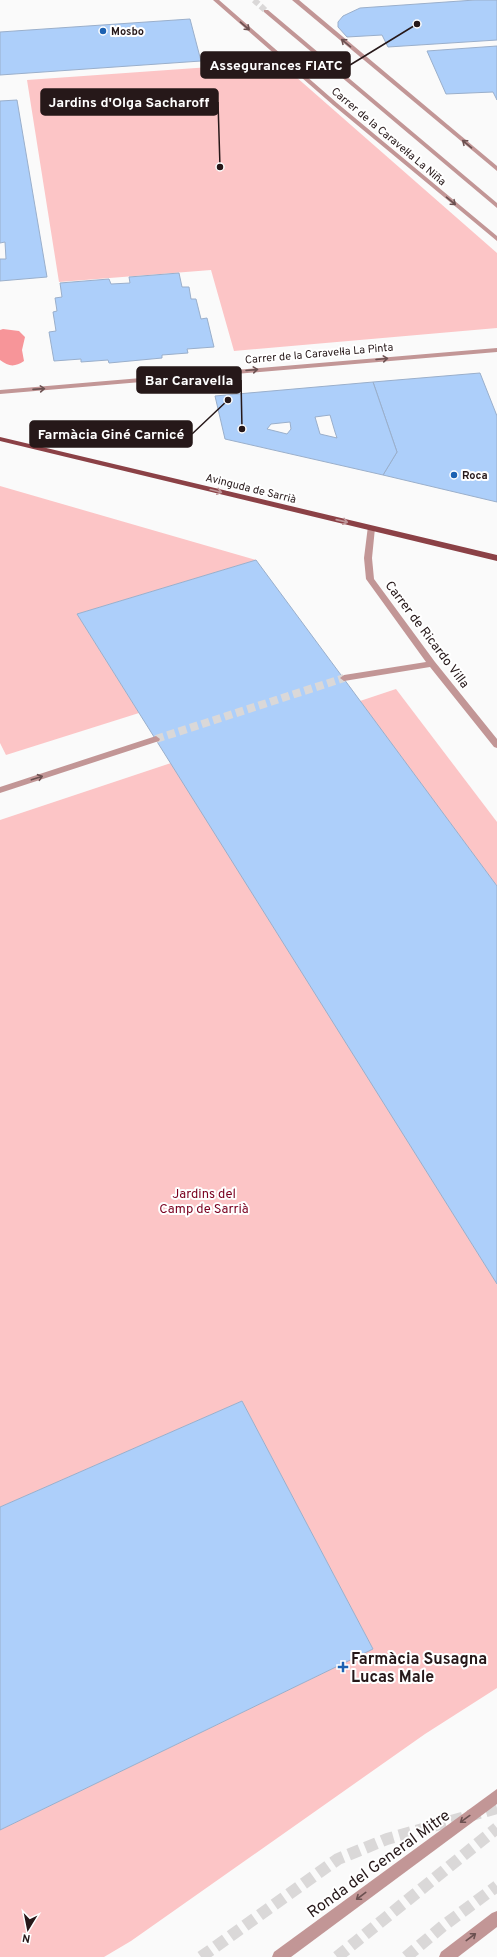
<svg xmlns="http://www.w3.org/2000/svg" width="497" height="1957" font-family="Overpass,sans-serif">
	<rect width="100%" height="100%" fill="#fafafa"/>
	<g fill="#fcc5c6">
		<path d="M279,62L497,253V328L234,351L211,270L59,282L27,80Z"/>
		<path d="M0,486L256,560L77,614L139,713L6,755L0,743Z"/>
		<path d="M396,689L497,822V886L360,701Z"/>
		<path d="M171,763L497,1284V1688L425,1734L131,1941L104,1957H0V1830L373,1649L242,1401L0,1507V820Z"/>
	</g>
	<path fill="#f79599" d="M3,329L19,331L25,337L22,350L24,361C15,367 9,367 0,360V330Z"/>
	<g fill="#adcffa" stroke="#9aafcb" fill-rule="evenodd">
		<path d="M475,0H497V40L388,47L382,35L347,37L338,27V22L343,16L360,8Z"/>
		<path d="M190,19L201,61L0,75V32Z"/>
		<path d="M497,46V100L493,92L446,94L427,51Z"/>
		<path d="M17,100L47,277L0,281V259H6L5,242L0,243V101Z"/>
		<path d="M179,273L182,287H189L191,299H196L201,319L207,318L214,347L187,349L188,353L162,355V358L109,363L108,360L81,362V359L54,361L49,332L56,331L53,312L57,311L55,298L62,297L60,283L109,279L111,284L130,283L129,277Z"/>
		<path d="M480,373L497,416V502L383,475L397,452L373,382Z"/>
		<path d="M373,382L397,452L383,475L225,439L215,396ZM330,415L335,432L337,438L320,434L315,417ZM290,422L291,429L287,434L267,429L271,424Z"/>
		<path d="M256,560L497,886V1284L77,614Z"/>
		<path d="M242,1401L373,1649L0,1830V1507Z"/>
	</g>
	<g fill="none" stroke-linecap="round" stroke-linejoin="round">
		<path stroke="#dad8d8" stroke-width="6" stroke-dasharray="6 3" stroke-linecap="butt" d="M254,0L266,11"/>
		<path stroke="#dad8d8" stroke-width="8" stroke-dasharray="8 4" stroke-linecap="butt" d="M156,739L344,678"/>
		<g stroke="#dad8d8" stroke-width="12" stroke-dasharray="12 6" stroke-linecap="butt">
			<path d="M201,1957L338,1859L387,1839L497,1808"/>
			<path d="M337,1957L497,1828"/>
			<path d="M406,1957L443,1926L497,1886"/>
		</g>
		<g fill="#c29696" fill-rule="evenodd">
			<path d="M213,0H219L337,103L497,236V241L333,105Z"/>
			<path d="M292,0H299L497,166V171Z"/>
			<path d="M264,10H268L497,203V208L264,12Z"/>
			<path d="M497,348V352L0,394V390Z"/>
			<path d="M368,526H374L375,528L372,558L374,579L435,662L497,739V748L494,747L430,667L344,681L340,678L344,675L426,662L366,579L364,558Z"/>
			<path d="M156,736L160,739L159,741L0,793V787Z"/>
			<path d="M497,1789V1804L291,1957H272L274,1952Z"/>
			<path d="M497,1911V1927L458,1957H439L441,1952L492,1913Z"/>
		</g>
		<path fill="#8b4146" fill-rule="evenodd" d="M0,437L497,555V561L0,441Z"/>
	</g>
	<defs><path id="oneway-shaft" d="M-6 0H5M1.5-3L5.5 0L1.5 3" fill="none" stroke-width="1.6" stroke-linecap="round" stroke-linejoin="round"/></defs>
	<g stroke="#6c5151">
		<use href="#oneway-shaft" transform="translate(245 26) rotate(41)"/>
		<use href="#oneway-shaft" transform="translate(346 43) rotate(-140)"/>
		<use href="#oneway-shaft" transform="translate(467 144) rotate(-140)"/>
		<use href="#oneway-shaft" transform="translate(451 201) rotate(40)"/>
		<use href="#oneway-shaft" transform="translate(382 359) rotate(-5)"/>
		<use href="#oneway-shaft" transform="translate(252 370) rotate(-5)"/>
		<use href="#oneway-shaft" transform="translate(39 389) rotate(-4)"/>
		<use href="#oneway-shaft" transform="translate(37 778) rotate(-18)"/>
		<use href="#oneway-shaft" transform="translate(465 1819) rotate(144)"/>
		<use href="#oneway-shaft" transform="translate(361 1896) rotate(143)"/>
		<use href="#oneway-shaft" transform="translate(471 1937) rotate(-37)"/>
	</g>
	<g stroke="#bf9699">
		<use href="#oneway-shaft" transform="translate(216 491) rotate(14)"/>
		<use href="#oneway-shaft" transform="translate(342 521) rotate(13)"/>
	</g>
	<g fill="#1c61b1" stroke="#fff" stroke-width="1.5">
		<circle cx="103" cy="31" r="4"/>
		<circle cx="454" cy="475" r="4"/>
		<path d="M341 1661h4v4h4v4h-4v4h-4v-4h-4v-4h4z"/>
	</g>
	<g text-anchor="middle" stroke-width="4" stroke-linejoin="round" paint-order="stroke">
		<g font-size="11" font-weight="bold" fill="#261819" stroke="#fff" text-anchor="start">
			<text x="111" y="35">Mosbo</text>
			<text x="462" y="479">Roca</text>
		</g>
		<g font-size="11" fill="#261819" stroke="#fff">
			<text transform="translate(389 136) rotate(40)" y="4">Carrer de la Caravel·la La Niña</text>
			<text transform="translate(319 353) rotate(-5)" y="4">Carrer de la Caravel·la La Pinta</text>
			<text transform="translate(251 488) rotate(14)" y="4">Avinguda de Sarrià</text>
		</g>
		<g font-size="13" fill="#261819" stroke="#fff">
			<text transform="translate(428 634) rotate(53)" y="5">Carrer de Ricardo Villa</text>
		</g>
		<g font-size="13" fill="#79001f" stroke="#fff">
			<text x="204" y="1198">Jardins del<tspan x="204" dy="15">Camp de Sarrià</tspan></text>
		</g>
		<g font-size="16" font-weight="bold" fill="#261819" stroke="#fff" text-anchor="start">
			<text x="351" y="1664">Farmàcia Susagna<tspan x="351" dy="18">Lucas Male</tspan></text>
		</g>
		<g font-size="16" fill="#261819" stroke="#fff">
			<text transform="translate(378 1863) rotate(-36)" y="6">Ronda del General Mitre</text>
		</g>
	</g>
	<path fill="none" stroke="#261819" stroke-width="1.5" d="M417 24L350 65M220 167L218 102M242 429L241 380M228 400L192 434"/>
	<g fill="#261819" stroke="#fff" stroke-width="1.5">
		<circle cx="417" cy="24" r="4"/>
		<circle cx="220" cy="167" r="4"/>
		<circle cx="242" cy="429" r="4"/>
		<circle cx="228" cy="400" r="4"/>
	</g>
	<g fill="#261819" stroke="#261819" stroke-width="1.5">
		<rect x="201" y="52" width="149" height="26" rx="4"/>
		<rect x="41" y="89" width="177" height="26" rx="4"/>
		<rect x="137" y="367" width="104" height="26" rx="4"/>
		<rect x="30" y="421" width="162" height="26" rx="4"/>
	</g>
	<g font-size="14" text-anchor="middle" font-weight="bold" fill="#fff">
		<text x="276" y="70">Assegurances FIATC</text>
		<text x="129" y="107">Jardins d'Olga Sacharoff</text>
		<text x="189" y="385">Bar Caravella</text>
		<text x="111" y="439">Farmàcia Giné Carnicé</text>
	</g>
	<g transform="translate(28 1929) rotate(190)" stroke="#ffffff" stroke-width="3" paint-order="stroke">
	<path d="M0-3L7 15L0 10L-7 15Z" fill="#261819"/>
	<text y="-6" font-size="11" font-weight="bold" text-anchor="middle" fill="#261819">N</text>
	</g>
</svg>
